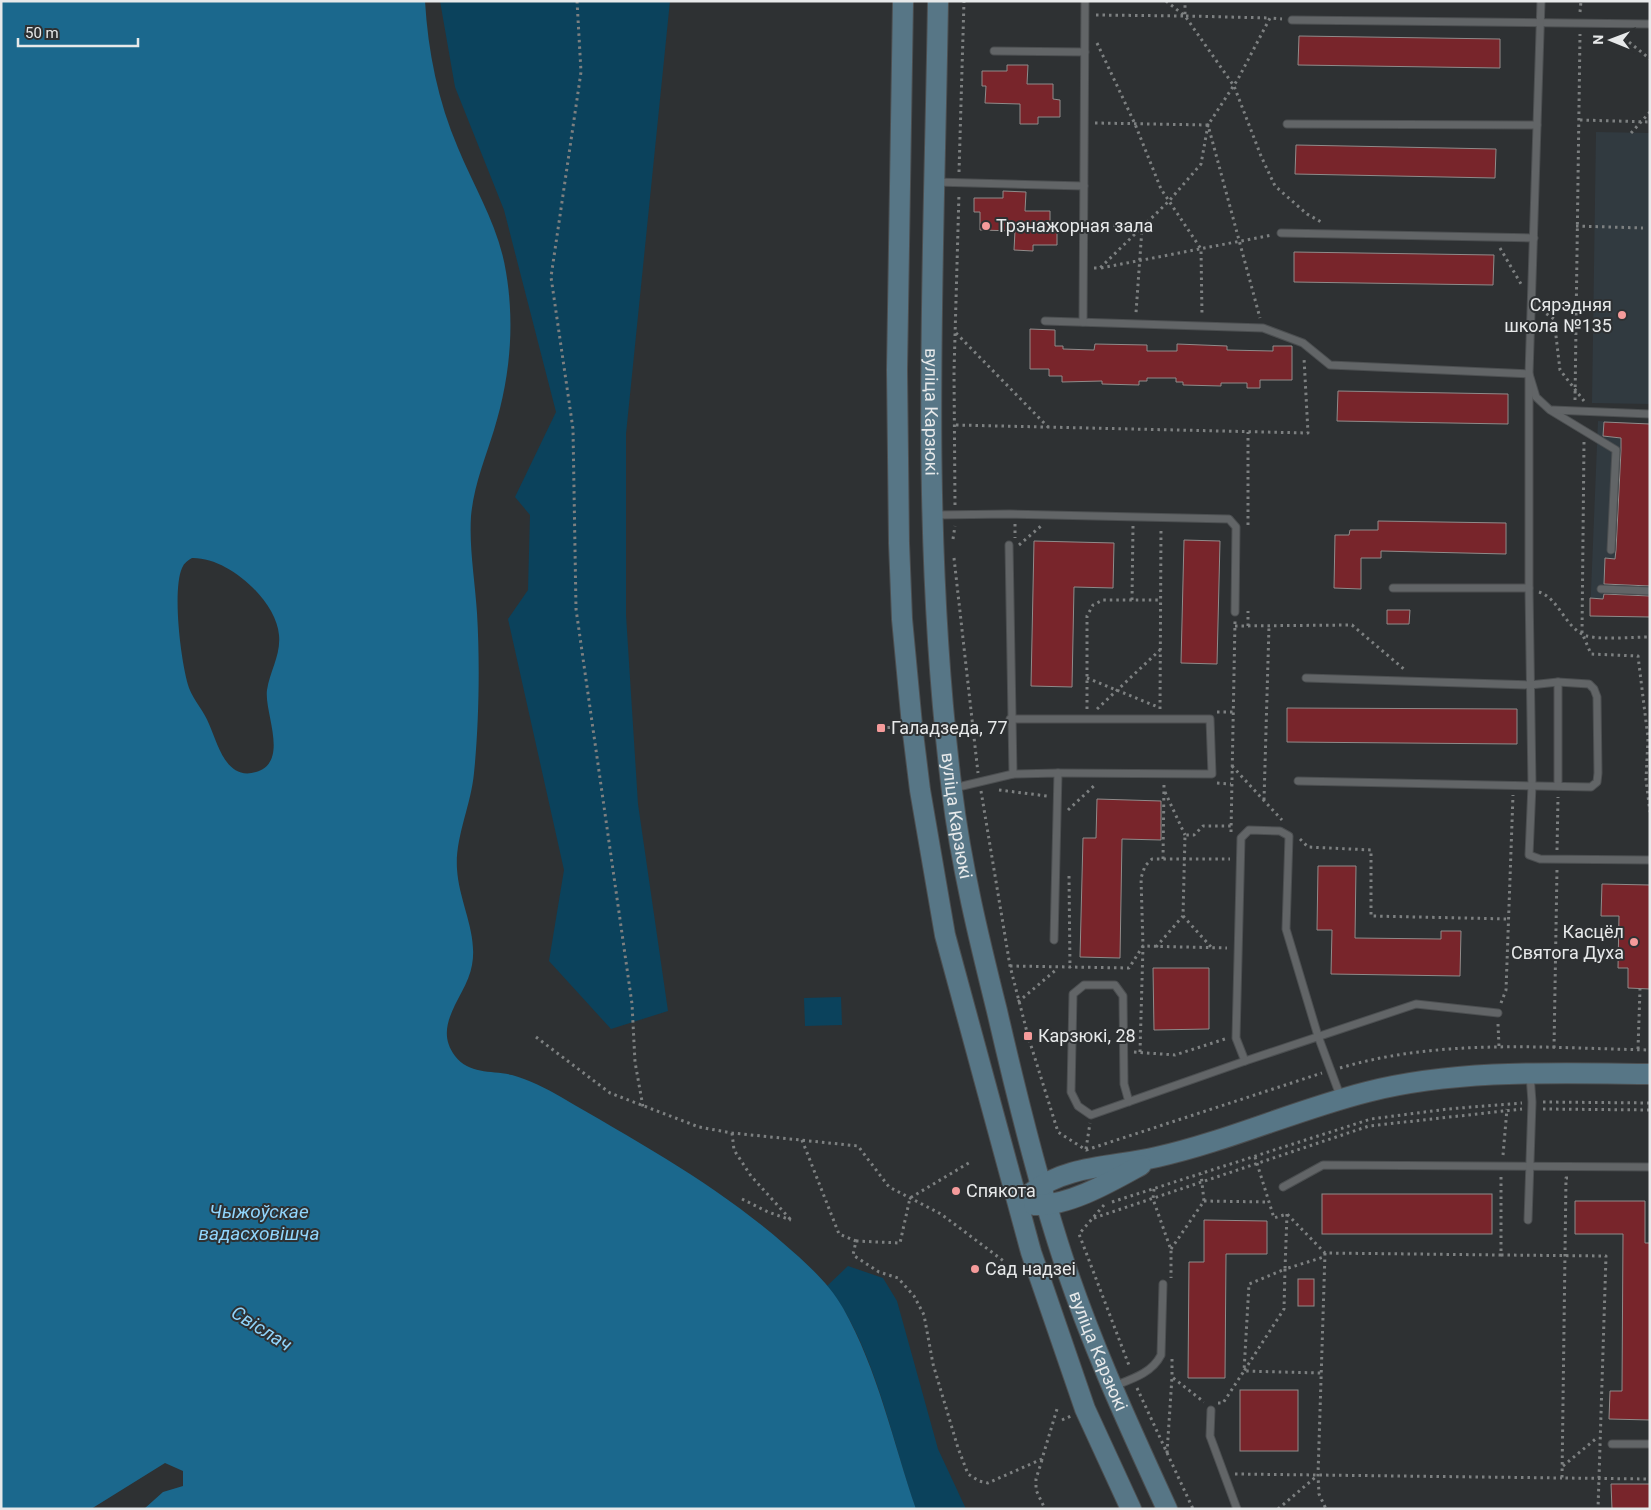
<svg xmlns="http://www.w3.org/2000/svg" width="1651" height="1510" font-family="Roboto,sans-serif">
	<rect width="100%" height="100%" fill="#2e3133"/>
	<g fill="#313a40">
		<path d="M1596,132L1650,133V404L1592,403Z"/>
		<path d="M1598,421L1650,424V617L1590,616Z"/>
	</g>
	<g fill="#0b425c">
		<path d="M440,1H670L626,434V615L638,804L668,1011L611,1029L549,961L564,870L508,619L528,590L530,515L515,497L556,412L504,210L455,87Z"/>
		<path d="M841,997L842,1025L805,1026L804,998Z"/>
		<path d="M848,1266L883,1278L897,1301L938,1449L966,1509H916C892,1441 873,1341 827,1286Z"/>
	</g>
	<path fill="#1b688d" fill-rule="evenodd" d="M1,1H425C428,52 438,101 458,148C475,189 499,227 506,272C515,325 510,378 494,430C485,459 474,485 471,516C469,548 475,581 477,613C480,662 479,725 474,773C471,806 455,837 457,869C459,902 478,933 472,965C467,996 431,1024 455,1056C470,1075 491,1070 512,1075C529,1080 546,1088 561,1097C638,1142 715,1184 783,1243C805,1262 829,1283 843,1308C878,1370 893,1442 916,1509H144L163,1492L183,1486V1471L165,1463L91,1509H1ZM192,558C228,557 276,600 279,635C281,655 270,671 267,690C264,713 290,762 256,772C226,781 218,744 209,724C204,711 194,701 189,688C181,664 172,591 182,568C184,563 188,560 192,558Z"/>
	<g fill="#78252b" stroke="#8f8b8a">
		<path d="M1299,36L1500,39V68L1298,65Z"/>
		<path d="M1007,65H1028L1027,84H1053V99L1060,100V117H1038V124H1020V104L985,103L986,86H982V71H1007Z"/>
		<path d="M1296,145L1496,149L1495,178L1295,174Z"/>
		<path d="M1003,191L1026,192L1025,211H1050V227H1057V245H1033V251L1014,250L1015,231L980,230V212H974V198H1003Z"/>
		<path d="M1294,252L1494,255L1493,285L1294,282Z"/>
		<path d="M1030,329L1055,330V346H1063V349L1094,350L1095,344L1147,345V351H1177V344L1227,346V350L1273,351V346H1292V380H1260V388H1247V383H1221V386L1183,385V382H1176V378H1147V381H1139V385L1102,384V381L1062,382V376H1049V369H1030Z"/>
		<path d="M1338,391L1508,394V424L1337,421Z"/>
		<path d="M1604,422L1650,424V586L1604,584L1605,558L1615,559L1616,550L1621,450V438L1603,436Z"/>
		<path d="M1378,521L1506,523V554L1381,551V558H1361V589L1334,588L1335,535H1349L1350,530H1378Z"/>
		<path d="M1184,540L1220,541L1217,664L1181,663Z"/>
		<path d="M1034,541L1114,543L1113,588L1074,587L1072,687L1031,686Z"/>
		<path d="M1604,594L1650,596V617L1590,616V598L1603,599Z"/>
		<path d="M1387,610H1410L1409,624H1387Z"/>
		<path d="M1287,708L1517,709V744L1287,742Z"/>
		<path d="M1097,799L1161,801V840L1122,839L1120,958L1080,957L1083,838H1096Z"/>
		<path d="M1318,866H1356L1355,938L1441,939V931H1461L1460,976L1331,974L1332,930H1317Z"/>
		<path d="M1602,884L1650,885V989L1628,988V968H1618L1619,916H1601Z"/>
		<path d="M1153,968H1209V1029L1154,1030Z"/>
		<rect x="1322" y="1194" width="170" height="40"/>
		<path d="M1575,1201H1645V1243H1650V1420L1609,1419L1610,1391H1622L1623,1234H1575Z"/>
		<path d="M1204,1220L1267,1221V1254H1226L1225,1378H1188L1189,1262H1204Z"/>
		<rect x="1298" y="1279" width="16" height="27"/>
		<rect x="1240" y="1390" width="58" height="61"/>
		<path d="M1611,1484H1650V1509H1612Z"/>
	</g>
	<g fill="none" stroke-linecap="round" stroke-linejoin="round">
		<defs>
			<g id="lane">
				<path d="M1292,20L1650,24"/>
				<path d="M994,51L1085,52"/>
				<path d="M1287,124L1537,125"/>
				<path d="M935,182L1084,186"/>
				<path d="M1281,233L1534,238"/>
				<path d="M1045,321L1263,328L1303,343L1330,365L1529,374L1536,397L1550,410L1616,450L1611,550"/>
				<path d="M1083,322L1085,1"/>
				<path d="M1553,410L1650,414"/>
				<path d="M935,515L1010,514L1229,519L1236,527L1235,612"/>
				<path d="M1393,588H1529V374L1541,1"/>
				<path d="M1529,588L1532,785L1529,855L1540,859L1650,860"/>
				<path d="M1601,589L1650,591"/>
				<path d="M1558,682V786"/>
				<path d="M1010,719H1210L1212,774L1058,773"/>
				<path d="M1013,774L1058,773L1054,940"/>
				<path d="M1298,781L1591,787L1597,782L1598,773L1597,697L1594,689L1589,684L1558,682L1530,685L1306,678"/>
				<path d="M954,788L1013,774L1009,545"/>
				<path d="M1245,1061L1236,1038L1241,838L1249,830L1280,831L1289,836L1286,929L1318,1036L1341,1098"/>
				<path d="M1129,1102L1124,1084L1123,996L1115,985H1084L1073,994L1071,1092L1078,1106L1091,1115L1245,1061L1416,1004L1498,1013"/>
				<path d="M1283,1187L1323,1165L1650,1167"/>
				<path d="M1528,1220L1532,1102L1530,1075"/>
				<path d="M1114,1386C1132,1379 1152,1373 1161,1355L1163,1284"/>
				<path d="M1211,1410L1210,1436L1237,1509"/>
				<path d="M1612,1444H1650"/>
			</g>
			<g id="secondary">
				<path d="M903,1L897,370L899,543L902,619L912,725L920,790L945,935L1031,1252L1085,1409L1131,1509"/>
				<path id="s1" d="M938,1C934,264 919,529 952,791C961,865 979,939 997,1011C1015,1089 1034,1167 1058,1243C1087,1335 1127,1422 1167,1509"/>
				<path d="M1031,1193C1065,1165 1115,1167 1157,1157C1228,1141 1296,1110 1367,1092C1458,1069 1556,1073 1650,1074"/>
				<path d="M1034,1205C1068,1207 1112,1181 1141,1165"/>
			</g>
		</defs>
		<use href="#lane" stroke="#4c4f51" stroke-width="9"/>
		<use href="#secondary" stroke="#4c4f51" stroke-width="22"/>
		<g stroke="#7d8081" stroke-width="3" stroke-dasharray="2.5 4" stroke-linecap="butt">
			<path d="M577,1L581,72L551,277L573,429L576,609L632,1004L635,1062L643,1107"/>
			<path d="M1166,1L1185,16V1"/>
			<path d="M1580,12L1581,1"/>
			<path d="M1096,15L1185,16L1234,86L1261,156L1275,186L1307,214L1323,223"/>
			<path d="M1186,16L1270,18"/>
			<path d="M1619,34L1650,59"/>
			<path d="M1097,43L1135,124L1161,189L1201,249L1202,316"/>
			<path d="M1580,120L1650,122"/>
			<path d="M1095,123L1208,125L1238,79L1270,18L1282,19"/>
			<path d="M1631,133L1650,112"/>
			<path d="M959,172L964,1"/>
			<path d="M1094,224L1142,228L1136,313"/>
			<path d="M1576,226L1643,228"/>
			<path d="M1500,248L1521,284"/>
			<path d="M1094,268H1100L1169,201L1201,164L1208,125L1260,318"/>
			<path d="M1101,268L1272,235"/>
			<path d="M1541,310L1554,319L1560,370L1584,401"/>
			<path d="M956,333L1048,427"/>
			<path d="M1575,400L1580,34"/>
			<path d="M956,425L1308,433L1304,358"/>
			<path d="M1584,442L1582,633L1591,654L1638,656L1648,738L1646,780L1650,812"/>
			<path d="M955,505L954,372L959,193"/>
			<path d="M1015,524V538"/>
			<path d="M1248,525V432"/>
			<path d="M953,539L955,526"/>
			<path d="M1019,545L1041,526"/>
			<path d="M954,558L978,773"/>
			<path d="M1539,592C1560,599 1565,629 1587,636C1601,640 1634,637 1650,637"/>
			<path d="M1132,600L1133,526"/>
			<path d="M1235,626L1352,625L1405,670"/>
			<path d="M1248,626V611"/>
			<path d="M1087,678L1158,707"/>
			<path d="M1087,709V616L1093,605L1103,600H1161"/>
			<path d="M1097,709L1160,650"/>
			<path d="M1160,709L1161,528"/>
			<path d="M1217,712H1234"/>
			<path d="M881,728L896,727"/>
			<path d="M1232,766L1282,820"/>
			<path d="M1217,783L1231,784"/>
			<path d="M999,790L1047,796"/>
			<path d="M981,791L1010,966L1028,1036L1058,1132L1086,1150L1322,1073"/>
			<path d="M1165,792L1185,835"/>
			<path d="M1264,800L1269,626"/>
			<path d="M1068,810L1096,784"/>
			<path d="M1231,832L1235,621"/>
			<path d="M1300,839L1308,847L1371,850V916L1509,919"/>
			<path d="M1557,850L1558,797"/>
			<path d="M1163,859L1164,784"/>
			<path d="M1069,876L1070,968"/>
			<path d="M1183,916L1212,948"/>
			<path d="M1156,947L1183,916L1185,835H1194L1203,826H1231"/>
			<path d="M1010,966L1129,968L1143,946L1227,948"/>
			<path d="M1018,1002L1057,969"/>
			<path d="M1501,1003L1506,990L1513,795"/>
			<path d="M1498,1024L1499,1046"/>
			<path d="M536,1037L610,1093L699,1127L732,1133L858,1146L889,1187L941,1214L1005,1262"/>
			<path d="M1554,1048L1557,869"/>
			<path d="M1638,1049L1640,989"/>
			<path d="M1134,1052L1175,1055L1225,1039"/>
			<path d="M1140,1052L1143,946L1141,878L1145,866L1152,859H1230"/>
			<path d="M1340,1068C1441,1038 1546,1048 1650,1050"/>
			<path d="M1543,1102L1650,1103"/>
			<path d="M1543,1109L1650,1110"/>
			<path d="M732,1133L734,1150L751,1176L791,1220"/>
			<path d="M802,1140L839,1234L856,1241L853,1255L879,1272L898,1278L914,1296L924,1315L933,1364L958,1448L968,1474L979,1481L988,1483L1042,1459L1057,1409"/>
			<path d="M1086,1149L1090,1123"/>
			<path d="M1503,1155L1507,1109"/>
			<path d="M1255,1157L1274,1218L1287,1214L1325,1253L1501,1255V1176"/>
			<path d="M1568,1178H1566L1562,1478L1650,1479"/>
			<path d="M1154,1189L1153,1199L1171,1250V1278"/>
			<path d="M742,1199L768,1212L791,1220"/>
			<path d="M1204,1201L1269,1202"/>
			<path d="M1112,1202L1371,1119L1448,1109L1522,1103"/>
			<path d="M1104,1205L1079,1234L1130,1368"/>
			<path d="M1287,1214L1285,1269L1324,1257"/>
			<path d="M1094,1218L1369,1126L1522,1109"/>
			<path d="M856,1241L900,1243L910,1198L972,1161"/>
			<path d="M1171,1249L1204,1201L1201,1174"/>
			<path d="M1325,1253L1318,1475L1319,1494L1326,1509"/>
			<path d="M1501,1255L1606,1256L1598,1509"/>
			<path d="M1285,1269L1284,1309L1244,1371L1249,1284Z"/>
			<path d="M1172,1359V1377L1204,1402"/>
			<path d="M1137,1388L1193,1509"/>
			<path d="M1218,1403H1223L1244,1371L1321,1373"/>
			<path d="M1062,1420L1071,1416"/>
			<path d="M1167,1453L1172,1377"/>
			<path d="M1042,1460L1036,1479V1490L1045,1509"/>
			<path d="M1563,1466L1598,1437"/>
			<path d="M1235,1474L1562,1478"/>
			<path d="M1278,1509L1318,1475"/>
		</g>
		<use href="#lane" stroke="#626567" stroke-width="7"/>
		<use href="#secondary" stroke="#577686" stroke-width="20"/>
	</g>
	<g fill="#f59b9b" stroke="#2e3133" stroke-width="2">
		<circle cx="986" cy="226" r="5"/>
		<circle cx="1622" cy="315" r="5"/>
		<rect x="876" y="723" width="10" height="10" rx="2.5"/>
		<circle cx="1634" cy="942" r="5"/>
		<rect x="1023" y="1031" width="10" height="10" rx="2.5"/>
		<circle cx="956" cy="1191" r="5"/>
		<circle cx="975" cy="1269" r="5"/>
	</g>
	<g text-anchor="middle" stroke-width="4" stroke-linejoin="round" paint-order="stroke">
		<g font-size="18" fill="#e7e9ea" stroke="#2e3133" text-anchor="start">
			<text x="996" y="232">Трэнажорная зала</text>
			<text x="1612" y="311" text-anchor="end">Сярэдняя<tspan x="1612" dy="21">школа №135</tspan></text>
			<text x="891" y="734">Галадзеда, 77</text>
			<text x="1624" y="938" text-anchor="end">Касцёл<tspan x="1624" dy="21">Святога Духа</tspan></text>
			<text x="1038" y="1042">Карзюкі, 28</text>
			<text x="966" y="1197">Спякота</text>
			<text x="985" y="1275">Сад надзеі</text>
		</g>
		<g font-size="18" fill="#e7e9ea" stroke="#2e3133">
			<text dy="6" stroke="none"><textPath href="#s1" startOffset="411">вуліца Карзюкі</textPath></text>
			<text dy="6" stroke="none"><textPath href="#s1" startOffset="816">вуліца Карзюкі</textPath></text>
			<text dy="6" stroke="none"><textPath href="#s1" startOffset="1371">вуліца Карзюкі</textPath></text>
		</g>
		<g font-size="19" font-style="italic" fill="#91d5fc" stroke="#2e3133">
			<text x="259" y="1218">Чыжоўскае<tspan x="259" dy="22">вадасховішча</tspan></text>
			<text transform="translate(262 1328) rotate(32)" y="7">Свіслач</text>
		</g>
	</g>
	<rect width="1651" height="1510" fill="none" stroke="#e7e9ea" stroke-width="5"/>
	<g transform="translate(1611 40) rotate(271)" stroke="#2e3133" stroke-width="4" paint-order="stroke">
	<path d="M0-4L9 19L0 12L-9 19Z" fill="#e7e9ea"/>
	<text y="-8" font-size="14" font-weight="bold" text-anchor="middle" fill="#e7e9ea">N</text>
	</g>
	<path d="M18 38v8h120v-8" fill="none" stroke="#e7e9ea" stroke-width="2.5"/>
	<text x="25" y="38" font-size="15" fill="#e7e9ea" stroke="#2e3133" stroke-width="4" paint-order="stroke">50 m</text>
</svg>
